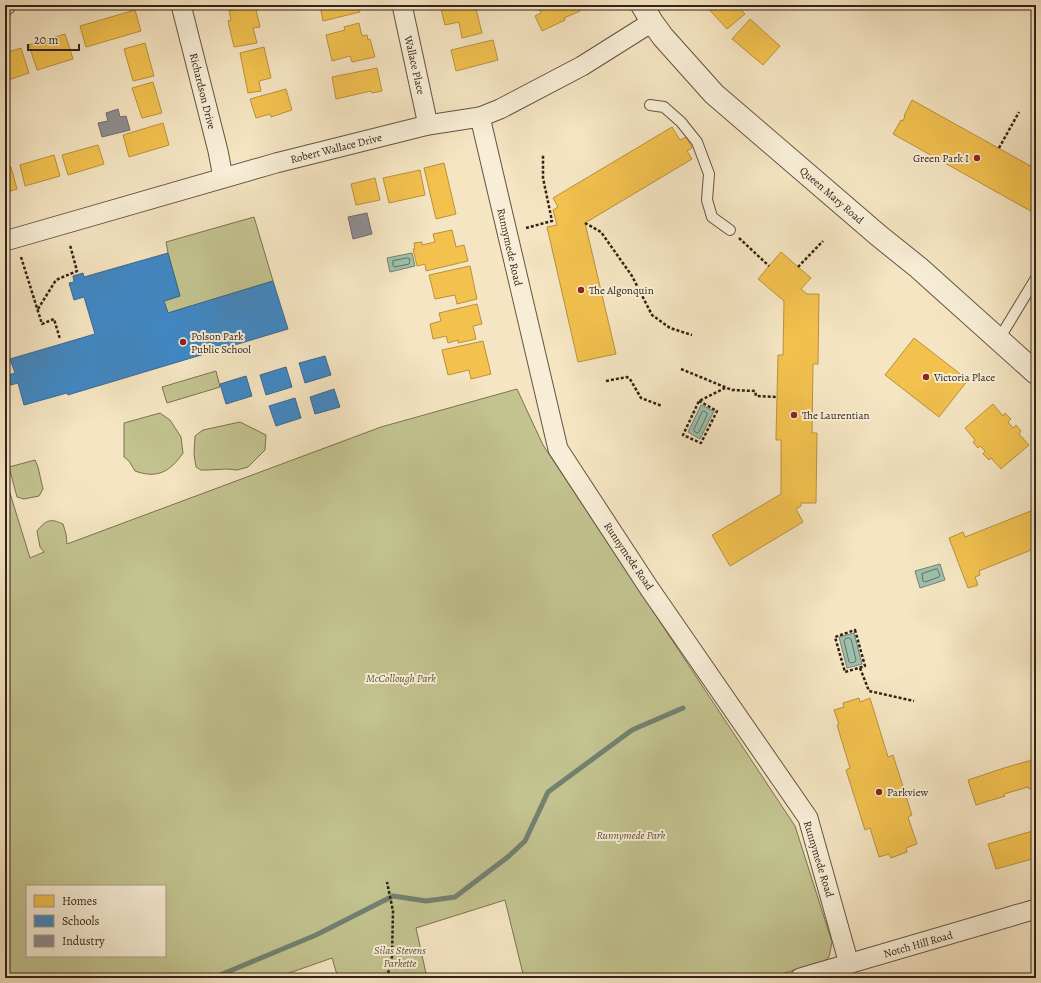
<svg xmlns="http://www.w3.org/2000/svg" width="1041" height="983" font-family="Alegreya,serif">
	<rect width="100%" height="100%" fill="#f5e5c2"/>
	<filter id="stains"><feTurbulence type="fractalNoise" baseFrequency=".005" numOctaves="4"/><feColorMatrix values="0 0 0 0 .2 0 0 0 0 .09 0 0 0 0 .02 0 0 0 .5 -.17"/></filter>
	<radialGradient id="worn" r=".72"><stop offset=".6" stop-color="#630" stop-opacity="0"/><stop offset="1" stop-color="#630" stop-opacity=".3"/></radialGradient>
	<g fill="#c2c38f" stroke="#7b7252" fill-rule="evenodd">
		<path d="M254,217L273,281L168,313L164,301L180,296L168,253L166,242Z"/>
		<path d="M216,371L220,387L167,403L162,387Z"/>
		<path d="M517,389L543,445L795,826L832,942L829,957L823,962L767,978H524L505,900L416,928L427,978H338L332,958L275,978H5V477L30,558L44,552L40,547L37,531C46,520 50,518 63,524L66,534L67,544L381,427ZM27,886H165V956H27Z"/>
		<path d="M160,413L170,420L181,437L183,453C170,472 157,479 135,471L129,461L124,457V423Z"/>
		<path d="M240,422L266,435L265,450L248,467L237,470L227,469L207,470H201L196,467L194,454L195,436L203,430Z"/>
		<path d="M35,460L38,467L43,489L39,496L24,499L17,497L9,467Z"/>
	</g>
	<g fill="#9dc0ae" stroke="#738171">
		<path d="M412,253L415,266L390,272L387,258Z"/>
		<path d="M701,405L714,411L700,439L688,432Z"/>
		<path d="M940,564L945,580L920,588L915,571Z"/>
		<path d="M854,633L862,664L847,668L839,637Z"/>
	</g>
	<g fill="#f2c14e" stroke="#b9913d">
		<path d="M255,5L260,27L253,28L257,43L234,47L228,21L231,20L229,11Z"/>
		<path d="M320,5H358L360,12L323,21Z"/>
		<path d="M440,5H475L482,33L462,38L459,22L445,25Z"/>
		<path d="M538,5H578L580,11L564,18L565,20L542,31L535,16L541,13Z"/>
		<path d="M705,5H737L745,14L727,29Z"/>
		<path d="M135,10L141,31L86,47L80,26Z"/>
		<path d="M750,19L780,46L763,65L732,39Z"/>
		<path d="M359,23L362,36L367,35L368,40L370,39L375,57L352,62L350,56L332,61L326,35L345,30L344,27Z"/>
		<path d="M65,34L73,59L37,70L29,45L48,38L49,39Z"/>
		<path d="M493,40L498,60L456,71L451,50Z"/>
		<path d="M145,43L154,76L133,81L124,49Z"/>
		<path d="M264,47L271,78L259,81L261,91L248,93L240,53Z"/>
		<path d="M21,48L29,73L5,81V53Z"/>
		<path d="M377,68L382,91L372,93L371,91L336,99L332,77Z"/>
		<path d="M153,82L162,113L142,118L132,88Z"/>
		<path d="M286,89L292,110L271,117L270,114L256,118L250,99Z"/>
		<path d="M912,100L1036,169V214L893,134L901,120L903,121L905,116H904Z"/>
		<path d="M163,123L169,145L129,157L123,135Z"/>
		<path d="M672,127L680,140L686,137L687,138L692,148L687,151L692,159L585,223L616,354L578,362L547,227L557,225L553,210L558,207L553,198Z"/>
		<path d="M98,145L104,164L68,175L62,155Z"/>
		<path d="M54,155L60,176L25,186L20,165Z"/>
		<path d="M444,163L456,214L436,219L424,168Z"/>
		<path d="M11,167L17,189L5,193V168Z"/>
		<path d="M420,170L425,195L389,203L383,178Z"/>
		<path d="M375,178L380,200L356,205L351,184Z"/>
		<path d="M452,230L456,247L464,245L468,261L426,271L425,264L417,266L413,249H415L414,243L422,242V245L435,242L433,234Z"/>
		<path d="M781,252L811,278L801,289L807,294H819L818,364H813L812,433H817L816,503H801V506L796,509L803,522L730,566L712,535L781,494V440H776V437L778,355H783L784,301L758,279Z"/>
		<path d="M470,266L477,299L457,304L455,295L435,299L429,275Z"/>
		<path d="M477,304L482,324L473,326L476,339L458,343V340L448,343L446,336L433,339L430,324L441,321L439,313Z"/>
		<path d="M914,338L968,380L939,417L885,375Z"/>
		<path d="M483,341L491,374L471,379L469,370L448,375L442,350Z"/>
		<path d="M993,404L1003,416L1005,413L1011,419L1008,422L1013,428L1016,425L1021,431L1019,434L1029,445L1001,469L991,458L989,460L983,454L985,451L980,446L978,448L973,442L975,440L965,428Z"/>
		<path d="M1036,509V548L979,571L980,575L975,577L978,585L968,588L949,538L963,532L965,537Z"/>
		<path d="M859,698L860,702L870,698L888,757L893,755L912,815L908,817L917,844L906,848L907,852L891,858L889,854L879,857L870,828L865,830L846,770L850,768L837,725L839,724L834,710L844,707L843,703Z"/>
		<path d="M1036,759V786L1029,789L1028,787L1004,794L1005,796L976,805L968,780L1007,767Z"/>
		<path d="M1036,830V858L996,869L988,844Z"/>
	</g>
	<g fill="#3f88c5" stroke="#3c6990">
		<path d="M168,253L180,296L164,301L168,313L273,281L288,329L71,394L68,395L67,393L24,405L18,383L11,385L8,375L15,373L10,359L95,334L84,297L74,300L69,283L74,282L73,276L83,273L84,277Z"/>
		<path d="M325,356L331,375L305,383L299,363Z"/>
		<path d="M286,367L292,387L266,395L260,375Z"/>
		<path d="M246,376L252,396L226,404L220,384Z"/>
		<path d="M334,389L340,407L315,414L310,397Z"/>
		<path d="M295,398L301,418L276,426L269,406Z"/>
	</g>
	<g fill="#8d8d92" stroke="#726d6d">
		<path d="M118,109L120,117L126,116L130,130L102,137L98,123L108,121L106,113Z"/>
		<path d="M367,213L372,234L353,239L348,217Z"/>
	</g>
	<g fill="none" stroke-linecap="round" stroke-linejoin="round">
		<g stroke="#687162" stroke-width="1">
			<path d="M408,258L410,259L409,264L395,267L393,266V261Z"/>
			<path d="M704,411L707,413V415L699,432L697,433L694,431V429L702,412Z"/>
			<path d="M937,569L940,575L939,577L925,582L923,581L922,574Z"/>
			<path d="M849,638L851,639L856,660L855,662L851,663L849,662L844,641L845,639Z"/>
		</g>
		<path stroke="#738171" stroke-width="5" d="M213,978L316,935L393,896L426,901L455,897L509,856L525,841L548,792L632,730L683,708"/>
		<defs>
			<g id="service">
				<path d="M650,105L664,107L681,122L697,142L709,174L707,200L712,217L730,230"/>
				<path d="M999,339L1036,278"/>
			</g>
			<g id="minor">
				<path d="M5,5H6"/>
				<path d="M181,5L218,151L223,177"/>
				<path d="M402,5L428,125"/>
				<path d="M480,117L558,449L649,588L808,818L849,964"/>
				<path d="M5,241L276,163L428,125L480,117L500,109L582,66L652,22"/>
				<path d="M800,978L1036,909"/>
			</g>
			<path id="tertiary" d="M642,5L652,22L663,37L714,94L878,235L919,268L1036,373"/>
		</defs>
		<use href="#service" stroke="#645341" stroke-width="12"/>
		<use href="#minor" stroke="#645341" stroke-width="21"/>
		<use href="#tertiary" stroke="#645341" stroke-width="24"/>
		<g stroke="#342216" stroke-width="2.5" stroke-dasharray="3 2" stroke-linecap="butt">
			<path d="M999,148L1019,112"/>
			<path d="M585,223L601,232L632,276L652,315L670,328L692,335"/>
			<path d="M526,228L552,221L543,178V154"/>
			<path d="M739,238L769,266"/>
			<path d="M21,257L42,324L54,319L60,339"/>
			<path d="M798,267L823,241"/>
			<path d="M38,309L56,280L77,271L70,245"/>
			<path d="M681,369L732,390L755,391L756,396L777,397"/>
			<path d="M606,381L627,377L630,379L641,398L662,406"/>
			<path d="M699,401L717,411L701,443L683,435L699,401L725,388"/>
			<path d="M855,630L865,666L845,672L835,637Z"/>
			<path d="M860,668L869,691L914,701"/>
			<path d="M387,978L392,957L393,911L387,882"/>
		</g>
		<use href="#service" stroke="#f8eed7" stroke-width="10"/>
		<use href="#minor" stroke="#f8eed7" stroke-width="19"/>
		<use href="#tertiary" stroke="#f8eed7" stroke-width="22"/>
	</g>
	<g fill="#8f2418" stroke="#f8eed7" stroke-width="1.5">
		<circle cx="977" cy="158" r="4"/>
		<circle cx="581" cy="290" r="4"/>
		<circle cx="183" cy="342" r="4"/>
		<circle cx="926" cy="377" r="4"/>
		<circle cx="794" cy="415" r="4"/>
		<circle cx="879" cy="792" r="4"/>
	</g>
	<g text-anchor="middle" stroke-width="4" stroke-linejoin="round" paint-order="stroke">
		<g font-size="11" fill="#342216" stroke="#f8eed7">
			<text transform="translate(415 65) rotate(77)" y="4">Wallace Place</text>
			<text transform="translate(203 91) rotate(76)" y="4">Richardson Drive</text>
			<text transform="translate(336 148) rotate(-14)" y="4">Robert Wallace Drive</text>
			<text transform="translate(832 195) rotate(41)" y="4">Queen Mary Road</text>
			<text transform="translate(510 247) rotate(77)" y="4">Runnymede Road</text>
			<text transform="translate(629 556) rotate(56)" y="4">Runnymede Road</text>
			<text transform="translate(819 859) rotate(73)" y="4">Runnymede Road</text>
			<text transform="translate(918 944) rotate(-16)" y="4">Notch Hill Road</text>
		</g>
		<g font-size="11" fill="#342216" stroke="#f8eed7" text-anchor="start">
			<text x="969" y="162" text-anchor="end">Green Park I</text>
			<text x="589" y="294">The Algonquin</text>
			<text x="191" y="340">Polson Park<tspan x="191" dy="13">Public School</tspan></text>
			<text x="934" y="381">Victoria Place</text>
			<text x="802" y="419">The Laurentian</text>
			<text x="887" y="796">Parkview</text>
		</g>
		<g font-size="11" font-style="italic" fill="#5f523a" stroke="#f8eed7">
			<text x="401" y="682">McCollough Park</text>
			<text x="631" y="839">Runnymede Park</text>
			<text x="400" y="954">Silas Stevens<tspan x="400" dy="13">Parkette</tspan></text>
		</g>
	</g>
	<rect width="1041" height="983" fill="none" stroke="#f5e5c2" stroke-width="20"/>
	<rect x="6" y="6" width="1029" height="971" fill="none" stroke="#342216" stroke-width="2"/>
	<rect x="10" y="10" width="1021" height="963" fill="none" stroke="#342216"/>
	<rect x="26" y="885" width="140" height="72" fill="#f8eed7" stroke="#aa9c8a"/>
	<rect x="34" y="895" width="20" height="12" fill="#f2c14e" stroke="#aa9c8a"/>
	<text x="62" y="905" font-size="12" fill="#342216">Homes</text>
	<rect x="34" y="915" width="20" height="12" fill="#3f88c5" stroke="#aa9c8a"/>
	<text x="62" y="925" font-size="12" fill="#342216">Schools</text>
	<rect x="34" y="935" width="20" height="12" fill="#8d8d92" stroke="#aa9c8a"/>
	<text x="62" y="945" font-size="12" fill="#342216">Industry</text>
	<path d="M28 44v6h51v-6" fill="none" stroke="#342216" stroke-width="2"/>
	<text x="34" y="44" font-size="12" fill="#342216" stroke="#f8eed7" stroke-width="3" paint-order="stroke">20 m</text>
	<rect width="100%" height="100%" filter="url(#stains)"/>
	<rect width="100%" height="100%" fill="url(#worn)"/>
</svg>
